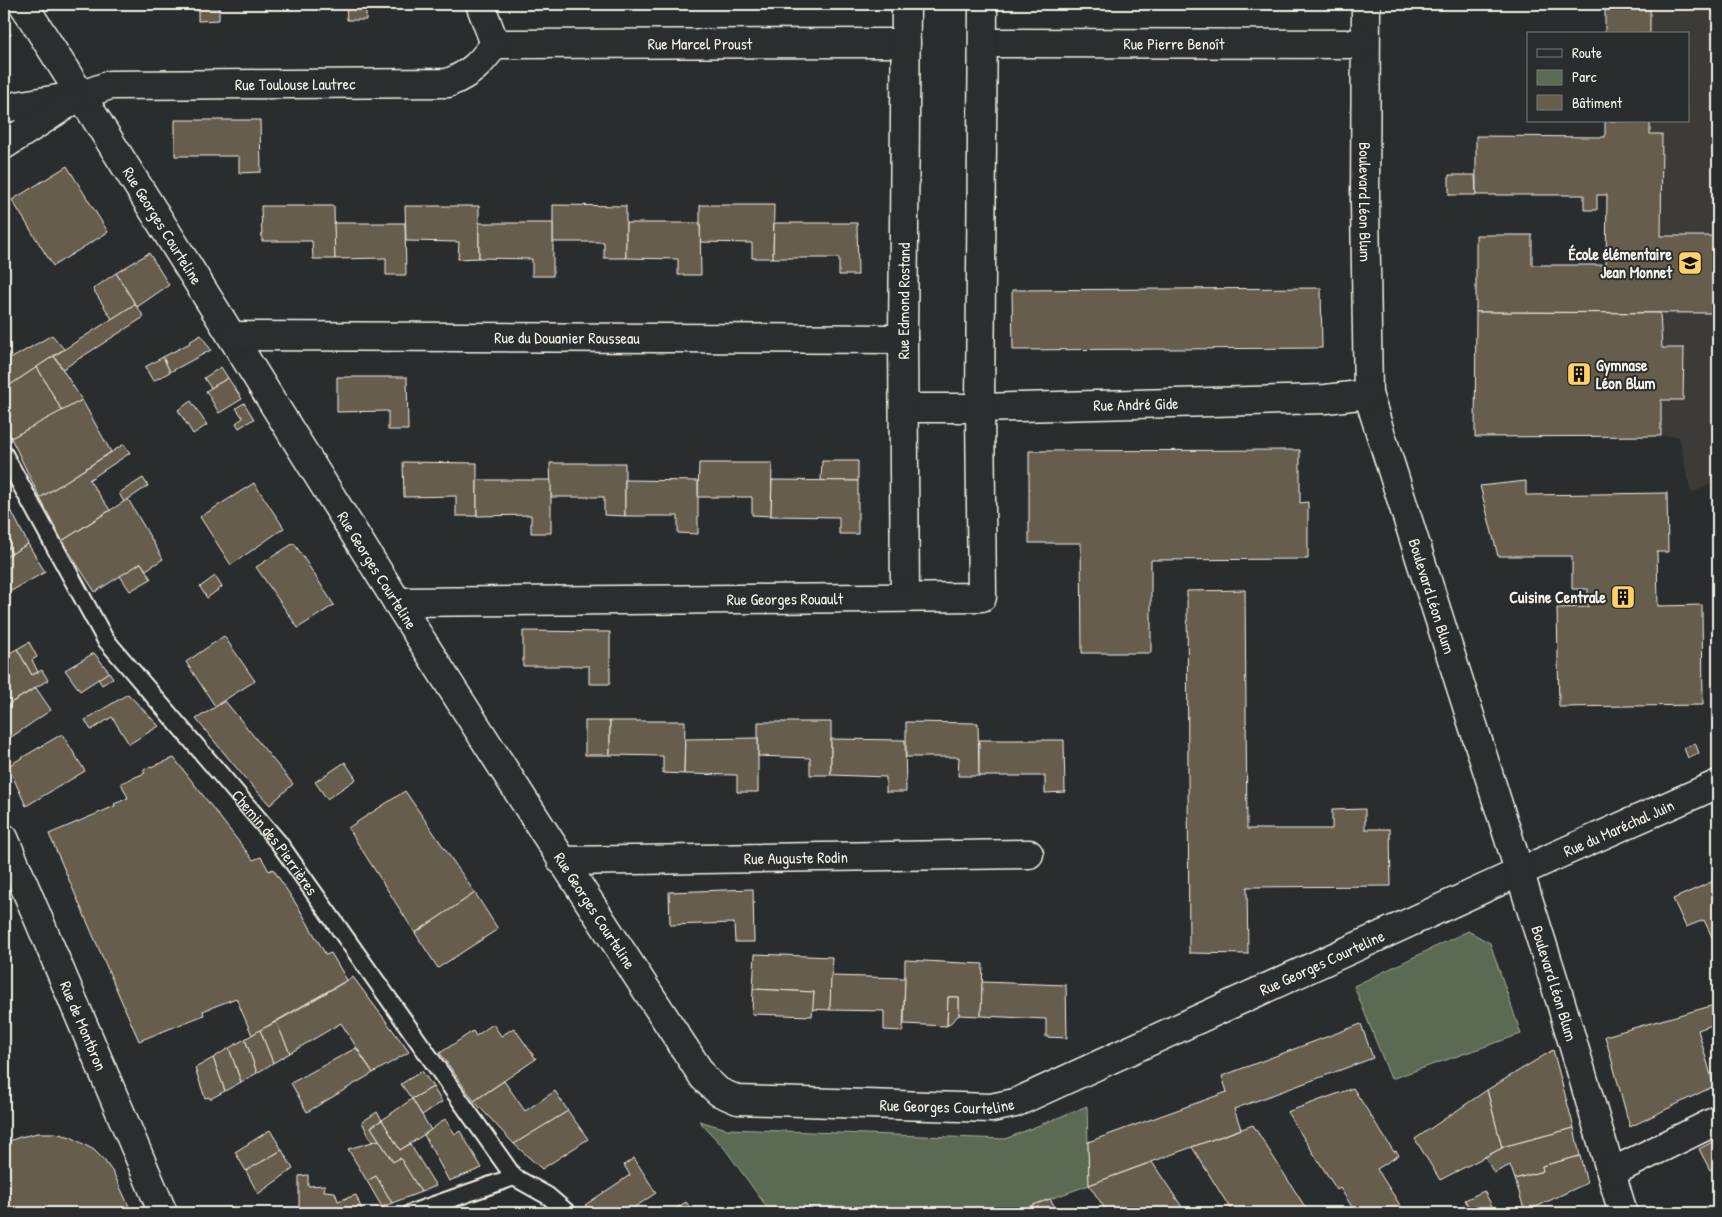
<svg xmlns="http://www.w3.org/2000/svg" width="1722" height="1217" font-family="'Patrick Hand',sans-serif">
	<rect width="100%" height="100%" fill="#2a2d2e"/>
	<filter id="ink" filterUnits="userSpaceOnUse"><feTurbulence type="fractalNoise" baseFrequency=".02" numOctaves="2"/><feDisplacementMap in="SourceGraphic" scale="10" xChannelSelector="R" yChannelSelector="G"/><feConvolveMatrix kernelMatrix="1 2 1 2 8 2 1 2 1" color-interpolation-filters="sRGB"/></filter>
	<g filter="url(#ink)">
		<path fill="#3c3b38" d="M1605,4H1718V481L1691,493L1679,436H1661V400H1683L1684,348H1662L1660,313L1662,135L1650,134V121H1688V34H1650V6H1605Z"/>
		<g fill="#5a6a53" stroke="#a7ae9e">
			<path d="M1468,931L1490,943L1521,1034L1391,1079L1354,986Z"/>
			<path d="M1087,1106L1089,1185L1011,1213H771L725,1149L699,1121L727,1129L1005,1139Z"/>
		</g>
		<g fill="#665d4e" stroke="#f4f1e8">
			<path d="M147,4H219V20L198,21V4Z"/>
			<path d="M346,4H366V20H347Z"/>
			<rect x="1476" y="4" width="58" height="2"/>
			<path d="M1605,4H1718V5L1650,6V34H1605Z"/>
			<path d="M4,23L11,35L4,40Z"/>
			<path d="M175,120H260L261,172L239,173V156H175Z"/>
			<path d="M1605,121H1650V134H1662L1661,236H1716L1717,313L1476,312V235H1532V265H1606L1607,195H1597V210H1584V195H1476V136L1605,137Z"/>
			<path d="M67,166L108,232L53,266L12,200Z"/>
			<path d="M1449,175H1475L1476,195H1449Z"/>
			<path d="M553,205L626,206V258H604V242H553Z"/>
			<path d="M700,205H774L773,258H752V243L700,242Z"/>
			<path d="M261,206H334L335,259H313L312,241H262Z"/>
			<path d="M405,206H479V258L458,259L459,242L406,241Z"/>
			<path d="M334,223H405L406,275H386V258L335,259Z"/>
			<path d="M479,223H553V276H532V259L479,258Z"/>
			<path d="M626,223H700L701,275H678V259L626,258Z"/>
			<path d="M774,223H857L858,275H839V258H773Z"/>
			<path d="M149,253L169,285L137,307L116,273Z"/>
			<path d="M116,273L135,304L112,319L93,289Z"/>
			<path d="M1321,288L1322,348L1013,350L1012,290Z"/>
			<path d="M135,304L144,317L63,369L54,356Z"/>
			<path d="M1476,312L1660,313L1662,348H1684L1683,400H1661V436L1475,437Z"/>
			<path d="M52,335L64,349L4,389V347L12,358Z"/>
			<path d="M201,335L211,350L170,372L163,357L190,343L189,342Z"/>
			<path d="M54,356L82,400L62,411L37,367Z"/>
			<path d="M163,357L170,372L153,381L145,367Z"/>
			<path d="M37,367L62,411L11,438L4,423V389Z"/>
			<path d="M221,367L228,378L211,388L204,378Z"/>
			<path d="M337,377H407L408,430H388V411L337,412Z"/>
			<path d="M228,378L242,399L219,413L206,391Z"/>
			<path d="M82,400L111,452L40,498L11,438Z"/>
			<path d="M191,401L207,425L193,434L178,410Z"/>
			<path d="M244,403L254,419L239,428L236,423L243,418L236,408Z"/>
			<path d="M124,444L130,453L89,480L110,510L62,541L40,498Z"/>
			<path d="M1300,450V503L1308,502V559L1151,560V653H1082L1081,543H1029V451Z"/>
			<path d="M822,461H858V481H821Z"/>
			<path d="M403,462L477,463V516H456V496L404,497Z"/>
			<path d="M550,463H625V516L604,515V497H551Z"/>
			<path d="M699,463H772L771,516L752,515V497H698Z"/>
			<path d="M143,478L148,486L124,502L119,493Z"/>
			<path d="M477,480H551V533H531V515L477,516Z"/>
			<path d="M625,480L698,481V534L678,533V516H625Z"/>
			<path d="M772,480L858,481V534H839V517L771,516Z"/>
			<path d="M1526,481V495L1667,493L1668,552H1657L1658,606L1702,605L1703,705L1559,707L1557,608L1588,607V589H1572V556H1498L1480,486Z"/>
			<path d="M254,483L284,528L231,565L200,517Z"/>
			<path d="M128,499L163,559L146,570L141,563L95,592L62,541Z"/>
			<path d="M12,512L28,544L12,554L4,540V516Z"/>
			<path d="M4,540L12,554L4,558Z"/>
			<path d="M294,543L334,605L298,628L256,567Z"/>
			<path d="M28,544L45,572L4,595V558Z"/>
			<path d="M141,563L151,579L130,591L120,576Z"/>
			<path d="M215,576L222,587L207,598L200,587Z"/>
			<path d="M1245,590L1247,829H1332V810L1365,809V829H1390L1391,886L1247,887L1248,954L1189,953L1187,591Z"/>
			<path d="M523,631L610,632V684H589V666H523Z"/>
			<path d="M224,636L255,681L215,706L186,662Z"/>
			<path d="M29,642L37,657L32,660L38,672L32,675L17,649Z"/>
			<path d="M17,649L32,675L42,670L48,680L4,707V656Z"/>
			<path d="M94,653L109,672L80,691L65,670Z"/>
			<path d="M109,672L113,678L102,685L98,679Z"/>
			<path d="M36,688L51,710L4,742V707Z"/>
			<path d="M128,694L159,726L129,744L112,717L91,730L85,720Z"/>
			<path d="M225,701L293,784L270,805L244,777L196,719Z"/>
			<rect x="585" y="721" width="25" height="34"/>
			<path d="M610,721H685L684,774L663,773V756L610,755Z"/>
			<path d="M758,722H831V775H810V758L758,756Z"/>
			<path d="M906,722L978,723L979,776H958L959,757H906Z"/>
			<path d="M62,734L85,771L26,806L8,766Z"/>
			<path d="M758,738V792H737V775L684,774L685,739Z"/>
			<path d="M831,739L905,740L906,792H886V777L831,775Z"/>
			<path d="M979,740H1064L1065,792L1045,793V776H979Z"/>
			<path d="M1695,743L1699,753L1688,758L1684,748Z"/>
			<path d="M174,758L253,860L261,857L269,871L273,869L300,910L326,955L331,953L347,980L252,1035L236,998L203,1011L204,1015L139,1041L49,834L115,806L114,804L128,798L121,783L145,773L143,770Z"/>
			<path d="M345,762L356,779L327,799L315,782Z"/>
			<path d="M405,791L475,893L415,933L348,828Z"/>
			<path d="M1718,879V937L1713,939L1704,920L1686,927L1673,899Z"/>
			<path d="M753,889L754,942H735L734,923L670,925L669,892Z"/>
			<path d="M475,893L498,929L438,968L415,933Z"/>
			<path d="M755,954L832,957L830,1010L812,1009L814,992L753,989Z"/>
			<path d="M905,960L983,964L981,1016L959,1015V997H948L947,1026L904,1024Z"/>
			<path d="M831,976L905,978L903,1031L884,1030V1011L830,1010Z"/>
			<path d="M353,977L409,1052L373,1073L341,1023L290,1053L276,1022Z"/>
			<path d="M982,982L1066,985L1067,1038L1046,1037V1019L981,1016Z"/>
			<path d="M753,989L814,992L812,1016L752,1014Z"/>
			<path d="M948,997H959V1015L947,1026Z"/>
			<path d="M1718,1004V1023L1698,1030L1714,1086L1630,1127L1605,1036Z"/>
			<path d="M276,1022L290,1053L273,1063L260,1030Z"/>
			<path d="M493,1024L501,1036L514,1028L536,1059L474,1101L440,1053L473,1031L476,1036Z"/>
			<path d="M1361,1024L1373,1058L1234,1109L1241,1129L1089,1185L1088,1142L1227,1092L1222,1076Z"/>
			<path d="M260,1030L273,1063L257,1073L245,1039Z"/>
			<path d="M245,1039L257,1073L241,1082L229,1048Z"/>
			<path d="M229,1048L241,1082L225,1091L213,1058Z"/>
			<path d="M356,1048L373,1073L307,1112L291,1083Z"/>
			<path d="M1553,1050L1574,1128L1506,1146L1502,1148L1487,1090Z"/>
			<path d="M213,1058L225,1091L210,1099L209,1097L205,1098L195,1068Z"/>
			<path d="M422,1071L433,1087L412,1099L401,1084Z"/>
			<path d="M504,1081L525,1111L555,1091L568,1111L514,1144L474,1101Z"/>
			<path d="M433,1087L442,1102L422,1115L412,1099Z"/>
			<path d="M1353,1088L1394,1152L1396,1151L1399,1155L1377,1169L1405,1213H1356L1340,1188L1337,1190L1287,1112Z"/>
			<path d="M1487,1090L1502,1148L1440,1180L1415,1139Z"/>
			<path d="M412,1099L431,1130L400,1150L382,1120Z"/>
			<path d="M568,1111L588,1139L542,1169L514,1144Z"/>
			<path d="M377,1112L382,1120L371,1127L379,1140L372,1142L362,1122Z"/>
			<path d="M445,1119L455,1134L460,1131L482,1168L449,1181L424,1135Z"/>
			<path d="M382,1120L400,1150L410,1144L436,1186L421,1192L400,1158L393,1162L371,1127Z"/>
			<path d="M1253,1125L1309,1213H1233L1192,1147Z"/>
			<path d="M1574,1128L1580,1156L1542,1166L1543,1171L1515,1179L1510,1165L1494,1173L1485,1157L1506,1146Z"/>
			<path d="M270,1130L282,1150L246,1171L235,1152Z"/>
			<path d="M38,1133H55L71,1137L94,1150L104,1160L114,1174L132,1213H4V1143L20,1137Z"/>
			<path d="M1718,1139V1166L1710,1170L1699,1149Z"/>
			<path d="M379,1140L393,1162L400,1158L421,1192L392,1203L376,1176L367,1181L348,1149Z"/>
			<path d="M282,1150L293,1169L258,1194L246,1171Z"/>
			<path d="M1580,1156L1587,1183L1525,1212L1515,1179L1543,1171L1542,1166Z"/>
			<path d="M634,1158L656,1193L626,1213H594L585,1205L630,1175L624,1165Z"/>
			<path d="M1152,1162L1186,1213H1108L1089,1185Z"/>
			<path d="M308,1175V1186L325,1185L324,1191L335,1192L338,1201L356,1195L363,1213H299V1176Z"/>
			<path d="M376,1176L392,1203L382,1207L367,1181Z"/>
			<path d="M1484,1191L1493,1208H1495L1499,1213H1472L1465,1200Z"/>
			<path d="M1050,1199L1059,1213H1011Z"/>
			<path d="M686,1202L694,1213H669Z"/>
			<path d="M712,1207L716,1213H702Z"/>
		</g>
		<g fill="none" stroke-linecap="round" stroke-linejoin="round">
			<defs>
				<g id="lane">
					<path id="s1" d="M4,454L105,639L279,843L514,1177L548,1196L568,1213"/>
					<path d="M411,1213L514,1177"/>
				</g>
				<g id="street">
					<path id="s2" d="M23,4C149,201 271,401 396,600C497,760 600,919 704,1078L719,1092L738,1100L991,1108L1015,1103L1557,855L1718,784"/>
					<path d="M480,4L495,44"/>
					<path id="s3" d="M1366,4L1365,204L1368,394L1561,1003L1623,1213"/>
					<path id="s4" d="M984,43L1365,44"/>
					<path id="s5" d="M495,44L906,43"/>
					<path id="s6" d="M4,108L82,95L110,85L448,83C472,73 480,64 495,44"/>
					<path d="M4,145L72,101"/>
					<path id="s7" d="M232,336L903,339"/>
					<path id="s8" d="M904,408H980L1326,399L1368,394"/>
					<path id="s9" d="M905,597L903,339L906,4"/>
					<path id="s10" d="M397,602L982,597L980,408L983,4"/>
					<path id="s11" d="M562,861L1029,854"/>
					<path d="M1612,1172L1718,1120"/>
				</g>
				<g id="secondary">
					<path id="s12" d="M4,838L163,1213"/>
				</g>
			</defs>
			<use href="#lane" stroke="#f4f1e8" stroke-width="20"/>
			<use href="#street" stroke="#f4f1e8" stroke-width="31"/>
			<use href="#secondary" stroke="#f4f1e8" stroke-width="31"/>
			<use href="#lane" stroke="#2a2d2e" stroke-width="16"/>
			<use href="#street" stroke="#2a2d2e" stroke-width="28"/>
			<use href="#secondary" stroke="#2a2d2e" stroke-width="28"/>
		</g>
	</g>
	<defs>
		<symbol id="school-square" viewBox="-11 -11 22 22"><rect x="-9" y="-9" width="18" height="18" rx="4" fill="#ffd166" stroke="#2a2d2e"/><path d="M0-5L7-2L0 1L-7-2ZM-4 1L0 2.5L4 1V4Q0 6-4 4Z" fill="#111"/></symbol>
		<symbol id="building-square" viewBox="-11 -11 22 22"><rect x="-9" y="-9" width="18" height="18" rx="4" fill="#ffd166" stroke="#2a2d2e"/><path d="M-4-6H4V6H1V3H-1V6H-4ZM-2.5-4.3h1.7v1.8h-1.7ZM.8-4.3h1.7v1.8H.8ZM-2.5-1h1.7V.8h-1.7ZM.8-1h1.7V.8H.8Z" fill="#111"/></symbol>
	</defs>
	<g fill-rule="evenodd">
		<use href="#school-square" x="1676" y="249" width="28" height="28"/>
		<use href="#building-square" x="1565" y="360" width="28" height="28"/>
		<use href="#building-square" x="1609" y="583" width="28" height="28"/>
	</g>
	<g text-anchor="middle" stroke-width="4" stroke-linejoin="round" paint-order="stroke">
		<g font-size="16" fill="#f4f1e8" stroke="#2a2d2e">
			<text dy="6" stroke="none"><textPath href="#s5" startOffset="205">Rue Marcel Proust</textPath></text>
			<text dy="6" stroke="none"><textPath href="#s4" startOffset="190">Rue Pierre Benoît</textPath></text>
			<text dy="6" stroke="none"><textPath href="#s6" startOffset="294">Rue Toulouse Lautrec</textPath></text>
			<text dy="6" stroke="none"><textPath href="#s3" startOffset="198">Boulevard Léon Blum</textPath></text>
			<text dy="6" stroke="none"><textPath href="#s2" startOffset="262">Rue Georges Courteline</textPath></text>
			<text dy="6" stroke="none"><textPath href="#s9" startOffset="296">Rue Edmond Rostand</textPath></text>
			<text dy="6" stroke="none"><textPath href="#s7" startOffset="335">Rue du Douanier Rousseau</textPath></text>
			<text dy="6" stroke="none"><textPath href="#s8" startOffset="232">Rue André Gide</textPath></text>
			<text dy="6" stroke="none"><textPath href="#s2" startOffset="668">Rue Georges Courteline</textPath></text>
			<text dy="6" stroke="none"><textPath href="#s3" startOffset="602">Boulevard Léon Blum</textPath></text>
			<text dy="6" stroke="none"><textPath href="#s10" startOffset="388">Rue Georges Rouault</textPath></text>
			<text dy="6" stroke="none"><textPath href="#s2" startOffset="2254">Rue du Maréchal Juin</textPath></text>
			<text dy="6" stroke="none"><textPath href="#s1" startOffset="476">Chemin des Pierrières</textPath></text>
			<text dy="6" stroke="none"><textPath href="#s11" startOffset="234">Rue Auguste Rodin</textPath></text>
			<text dy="6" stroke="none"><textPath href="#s2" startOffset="1072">Rue Georges Courteline</textPath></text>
			<text dy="6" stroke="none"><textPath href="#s2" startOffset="1928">Rue Georges Courteline</textPath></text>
			<text dy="6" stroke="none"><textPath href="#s3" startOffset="1008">Boulevard Léon Blum</textPath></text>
			<text dy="6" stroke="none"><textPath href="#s12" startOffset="204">Rue de Montbron</textPath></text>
			<text dy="6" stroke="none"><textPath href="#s2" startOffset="1522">Rue Georges Courteline</textPath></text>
		</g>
		<g font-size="16" font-weight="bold" fill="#f4f1e8" stroke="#2a2d2e" text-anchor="end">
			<text x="1672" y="260">École élémentaire<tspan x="1672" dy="18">Jean Monnet</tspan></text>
			<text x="1596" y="371" text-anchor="start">Gymnase<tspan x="1596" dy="18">Léon Blum</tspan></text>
			<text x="1606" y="603">Cuisine Centrale</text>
		</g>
	</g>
	<rect width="1722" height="1217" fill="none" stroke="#2a2d2e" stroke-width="20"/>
	<rect x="10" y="10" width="1702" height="1197" fill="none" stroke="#f4f1e8" stroke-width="2" filter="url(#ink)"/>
	<rect x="1527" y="32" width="162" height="90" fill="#2a2d2e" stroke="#7b7b78"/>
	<rect x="1537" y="49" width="25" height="8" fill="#2a2d2e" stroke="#7b7b78"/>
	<text x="1572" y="58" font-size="15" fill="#f4f1e8">Route</text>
	<rect x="1537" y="70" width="25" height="15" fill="#5a6a53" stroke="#7b7b78"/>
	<text x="1572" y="82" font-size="15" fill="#f4f1e8">Parc</text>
	<rect x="1537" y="95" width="25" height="15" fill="#665d4e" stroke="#7b7b78"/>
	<text x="1572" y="108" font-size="15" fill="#f4f1e8">Bâtiment</text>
</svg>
